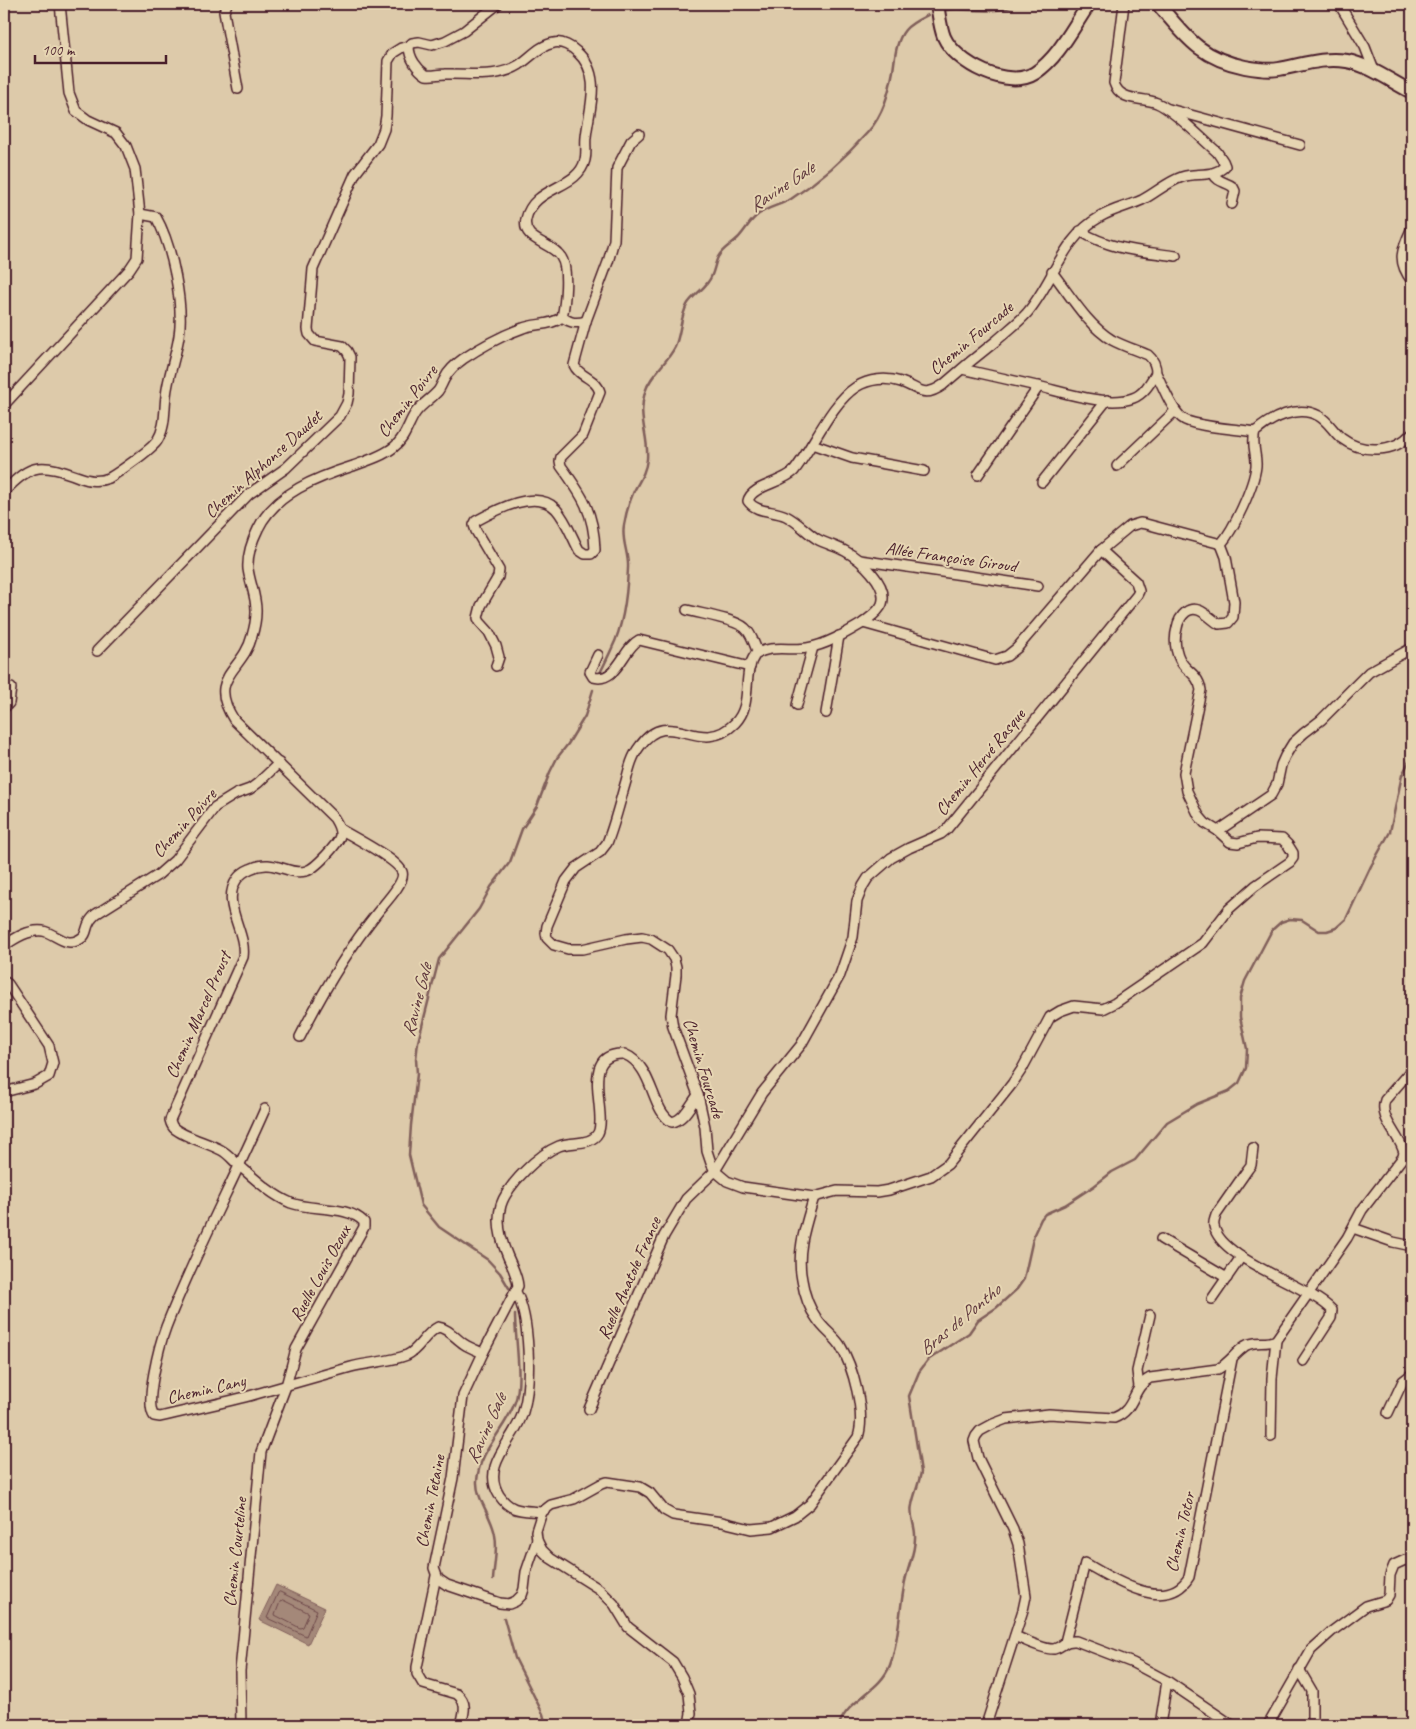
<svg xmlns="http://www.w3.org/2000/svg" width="1416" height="1729" font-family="Caveat,sans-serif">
	<rect width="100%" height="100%" fill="#ddcaaa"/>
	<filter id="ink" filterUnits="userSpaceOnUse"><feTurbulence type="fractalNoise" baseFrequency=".02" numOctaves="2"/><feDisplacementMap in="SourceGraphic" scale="10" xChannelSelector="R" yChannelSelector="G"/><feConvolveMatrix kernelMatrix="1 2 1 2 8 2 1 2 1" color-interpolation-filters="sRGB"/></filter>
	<g filter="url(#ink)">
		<path fill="#a48879" stroke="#805e5a" d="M276,1585L325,1608L308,1644L259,1620Z"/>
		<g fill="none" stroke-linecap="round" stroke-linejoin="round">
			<g stroke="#6e494a" stroke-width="1">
				<path d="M280,1592L317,1610L306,1636L267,1618L278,1593Z"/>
				<path d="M283,1600L309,1613L303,1627L300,1628L275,1615L280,1602Z"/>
			</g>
			<g stroke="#805e5a" stroke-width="2.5">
				<path d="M945,10C971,7 991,16 1017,4"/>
				<path d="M600,673C604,665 608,657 612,648C624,624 627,594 628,568C629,553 621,541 624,525C626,513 629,502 634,491C640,480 646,471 647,459C649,435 637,418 645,392C650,375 667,363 675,347C681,333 680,318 687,305C692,296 702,291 708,282C714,275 714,265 718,257C723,248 731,245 738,238C745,231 750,220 759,214C768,207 781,205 791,199C820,180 845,158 868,132C883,115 889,93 893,71C895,57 896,41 905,30C911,23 920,19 928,15"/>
				<path d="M509,1288L500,1273L488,1260L439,1227L421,1205L409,1155L411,1125L417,1074L416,1059L418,1042L439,959L479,909L491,887L510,862L522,829L537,806L550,772L557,758L568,744L585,716L593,690"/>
				<path d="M493,1580C494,1564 498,1550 495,1535C492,1516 476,1499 477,1481C479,1450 506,1429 515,1402C523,1381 515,1338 515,1315"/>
				<path d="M504,1618L515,1658L543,1714L546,1725"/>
				<path d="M839,1725C848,1699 880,1692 890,1665C899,1640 899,1613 904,1587C906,1570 915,1555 915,1538C916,1526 909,1517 912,1505C914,1494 919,1484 921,1472L909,1396L919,1372L928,1360L969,1333L978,1320L996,1308L1017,1289L1024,1279L1034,1234L1041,1219L1045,1214L1065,1205L1094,1186L1112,1172L1135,1160L1167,1122L1197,1104L1229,1091L1239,1083L1246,1068L1247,1049L1240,1017V998L1245,981L1272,930L1281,922L1290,919L1302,920L1319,931H1327L1336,928L1346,919L1371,866L1390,832L1402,775L1412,756"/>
			</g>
			<defs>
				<g id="street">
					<path d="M227,4L224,12L238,89"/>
					<path d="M1124,4L1114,83C1120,102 1142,97 1157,103C1174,110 1202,139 1217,152L1223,161L1225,166C1214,178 1196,172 1182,177C1167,182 1156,193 1142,200C1129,206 1113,209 1100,217C1062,238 1054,281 1027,313C1018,323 1006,332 996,341C978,355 960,370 943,385C923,399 919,388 901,382C886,377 869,379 856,387C831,403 813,447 794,471C782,483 751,486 748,501C756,513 774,510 786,516C798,522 806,532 817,539C826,544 836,546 845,551C860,559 889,584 882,604C879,612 869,618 863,623C846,633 826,645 807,648C790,651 770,644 755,655C741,675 754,704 735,723C699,759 670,704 640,746C632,756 629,769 626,781C620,801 615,823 607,843L600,852L576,868L566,881L547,926L546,933L547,938L554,945L568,949H582L626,939L642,937L651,939L668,950L674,959L676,967V975L671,1015L673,1027L698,1095L705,1127L707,1151L711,1163L715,1171L727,1181L743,1187L814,1197L837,1191L877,1192L889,1190L931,1176L948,1164L1012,1084L1022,1069L1050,1017L1060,1011L1074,1006L1103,1009L1115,1003L1203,943L1229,909L1255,886L1290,862L1293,858V853L1288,845L1282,839L1257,838L1238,843L1230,842L1218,831L1205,823L1199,816L1187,791L1184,773L1201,690C1199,679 1194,675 1186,668C1176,658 1173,642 1177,628C1178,622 1181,616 1186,612C1198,603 1209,618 1219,624L1228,623L1233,617L1234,602L1226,557L1221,544C1234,529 1254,486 1256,466C1257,454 1251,445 1255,432C1271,418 1298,404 1319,416C1328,421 1333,431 1341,438C1362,454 1395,453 1412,433"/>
					<path d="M1339,4L1365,47L1375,73"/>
					<path d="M1169,109L1300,145"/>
					<path d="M1213,173C1218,183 1225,181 1233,187L1235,191L1232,204"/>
					<path d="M1412,228C1402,249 1396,261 1412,281"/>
					<path d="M1080,231C1111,250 1141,251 1176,256"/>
					<path d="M1052,272C1070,295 1087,325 1112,340C1123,346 1136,350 1148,355C1154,360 1156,366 1156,373C1163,386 1171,409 1182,418C1192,427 1239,429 1255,432"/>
					<path d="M562,317C571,323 576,324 586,321"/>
					<path d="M962,369C988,375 1015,381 1041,387C1066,393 1108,407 1133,398C1144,394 1150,383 1156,373"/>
					<path d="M4,405L129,270L137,258L140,214L135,169L126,146L116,133L88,120L76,111L69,93L60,4"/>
					<path d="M812,444L852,458L924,471"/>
					<path d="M1117,466L1175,411"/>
					<path d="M978,475L1039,386"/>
					<path d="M1042,482L1107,400"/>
					<path d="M4,492C32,461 43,464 79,477C90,481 98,482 109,478C119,472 152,449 157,441C166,427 164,411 166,396C168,376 176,356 179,336C184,305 172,245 156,217L140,214"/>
					<path d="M859,560L1038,586"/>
					<path d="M687,610C701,614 735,619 745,628C752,634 754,644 758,653"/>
					<path d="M863,623L995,660L1007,656L1017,648L1101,550L1130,526L1140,523L1146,524L1221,544"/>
					<path d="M97,651L249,494L286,468L340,416L347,403L349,394L350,357L347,351L342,346L315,341L309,334L308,329L313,269L355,174L378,144L384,129L386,116L388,61L393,53L401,48L409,46L412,43L419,42L432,45L445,41L464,31L498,4"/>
					<path d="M598,655L590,672L593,677C617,684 623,648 639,640L750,667"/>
					<path d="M496,666L499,657L496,646L489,632L480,622L478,618L481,606L498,577L499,570L476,531L474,525L476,521C496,510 536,488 556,509C566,520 572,537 579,550L585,554H591L595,550C594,512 582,495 561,466L560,461L561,457L583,435L600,392C596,378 579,377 574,365L586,321L608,262L614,240L617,168L631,141L639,134"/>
					<path d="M797,705L813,647"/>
					<path d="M4,708L9,703L11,688"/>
					<path d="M826,713L839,636"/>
					<path d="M1218,831L1271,795L1277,784L1281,765L1285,756L1293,743L1304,733L1321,720L1369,672L1412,648"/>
					<path d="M4,946C15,938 29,929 43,931C57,934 67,950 83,937C87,933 86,928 89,923C90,920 94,916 96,914L158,875L175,860L215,807L236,794L250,789L258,783L279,763"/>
					<path d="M4,981L8,984L49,1046L53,1063L49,1076L35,1084L4,1092"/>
					<path d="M300,1037C322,993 346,952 377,913C383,905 406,882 402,872C397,859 353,837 340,829"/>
					<path d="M265,1109C233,1182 195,1253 166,1327C160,1343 144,1403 154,1416L160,1417C192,1409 224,1403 256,1394C288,1385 320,1376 351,1367C370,1362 390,1362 407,1355C420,1349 424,1334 438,1327C448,1328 456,1339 464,1344C470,1348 476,1350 483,1353"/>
					<path d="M1253,1148L1251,1165L1248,1169L1216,1215C1215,1219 1213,1222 1214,1226C1220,1260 1309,1285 1332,1310L1331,1318L1303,1361"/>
					<path d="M1353,1228L1393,1242L1412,1246"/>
					<path d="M1161,1239L1227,1278"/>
					<path d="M516,1292C530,1318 532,1383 523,1412C516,1439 480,1465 499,1495C511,1513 523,1510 542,1512"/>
					<path d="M1212,1299L1241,1257"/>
					<path d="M1139,1387L1137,1371L1150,1315"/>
					<path d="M589,1409L664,1236L686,1199L715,1171L762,1093L801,1045L840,975L853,937L857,901L863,886L868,878L891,858L909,848L941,834L947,829L1137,595L1139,591L1136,582L1101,550"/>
					<path d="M1388,1413L1403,1381L1412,1374"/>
					<path d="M1271,1436L1272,1378L1276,1340"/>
					<path d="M537,1540L526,1572L524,1589L522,1595L516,1601L509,1604L500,1603L447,1585L438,1579L434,1568L453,1478L463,1396L483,1353L518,1286C517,1275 512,1266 508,1257C501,1241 496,1222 501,1205C508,1184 539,1154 559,1146C571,1141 591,1146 598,1133C608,1113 578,1052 624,1054C654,1066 651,1111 672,1122C684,1120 691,1104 698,1095"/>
					<path d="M436,1576L417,1667V1674L423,1684L457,1694C468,1703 464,1713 461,1725"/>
					<path d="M1015,1636C1024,1640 1044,1650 1054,1649C1063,1647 1064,1640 1076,1641L1133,1663L1167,1681L1232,1725"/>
					<path d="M1065,1642L1085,1563C1112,1578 1166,1615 1189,1577L1232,1359"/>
					<path d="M1299,1669L1312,1691V1725"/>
					<path d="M241,1725L240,1671L261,1452L286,1386L296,1349L364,1227V1222C348,1205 312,1211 291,1203C272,1195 256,1180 241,1167C234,1162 229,1154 221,1150C208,1143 185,1137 175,1129C172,1127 171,1124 170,1120L243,957C247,931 220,904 237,879C240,875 245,871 250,869C274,857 287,876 306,871C315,869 338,844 340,836C341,829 337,823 334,818L234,720C206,676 243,672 252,636C254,629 256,621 256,613C257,598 250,584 248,569C247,555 252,541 258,529C275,493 318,477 353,466C367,461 383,456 394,447C406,438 408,423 416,412C422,404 431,399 438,391C441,387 442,383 445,378C449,370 456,364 463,359C481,347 503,335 523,328C536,323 551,326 562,317C565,304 569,268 561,257C552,242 521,241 526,219C534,185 578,190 585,160C587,152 585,145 586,137C589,108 603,75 577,52C572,47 562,41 554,43C540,45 530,58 519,65C496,79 470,73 445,74C438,74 433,76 426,75C417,69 409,58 409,46"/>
					<path d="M689,1725L691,1713L689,1694L682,1677L673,1662L628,1627L614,1604L599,1589L550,1558L542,1550L537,1540L536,1531L542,1512L551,1505L574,1499L601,1484L607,1482L640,1487L650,1493L664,1510L673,1515L722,1522L751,1529L772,1527L795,1516L810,1504L858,1437C866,1414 853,1366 840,1345C833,1335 823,1329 817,1319C809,1308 804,1293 802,1280C796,1251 806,1224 814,1197"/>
					<path d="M986,1725L1023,1610L1026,1596L1018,1544L1013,1529L978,1458L974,1441L976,1436L980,1431L993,1424L1006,1419L1049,1414L1114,1418C1136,1410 1131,1388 1150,1378L1218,1369C1229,1363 1235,1353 1245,1346C1255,1340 1266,1345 1276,1340L1347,1238L1362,1210L1403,1157L1404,1152L1402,1147C1396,1132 1379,1117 1385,1100L1412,1069"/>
					<path d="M1160,1725L1167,1681"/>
					<path d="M1268,1725L1311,1650L1331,1632L1366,1606L1386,1600L1389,1595L1390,1575L1394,1565L1405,1560L1412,1562"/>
				</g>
				<g id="secondary">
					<path d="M937,4C939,15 940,27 944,37C956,64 1009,90 1035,73C1059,57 1073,27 1089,4"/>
					<path d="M1158,4C1186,37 1200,58 1245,67C1256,69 1268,71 1279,69C1302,65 1323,57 1347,61C1369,65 1392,82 1412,92"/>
				</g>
			</defs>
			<use href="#street" stroke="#4a1f2b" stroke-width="12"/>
			<use href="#secondary" stroke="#4a1f2b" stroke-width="16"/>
			<use href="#street" stroke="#e6d5b2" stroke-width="9"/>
			<use href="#secondary" stroke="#e6d5b2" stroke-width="12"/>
		</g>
	</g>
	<g text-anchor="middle" stroke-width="4" stroke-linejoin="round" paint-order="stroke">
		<g font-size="18" fill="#4a1f2b" stroke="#e6d5b2">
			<text transform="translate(971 338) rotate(-40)" y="6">Chemin Fourcade</text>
			<text transform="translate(407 401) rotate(-52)" y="6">Chemin Poivre</text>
			<text transform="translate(263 464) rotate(-42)" y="6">Chemin Alphonse Daudet</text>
			<text transform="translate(951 557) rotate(8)" y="6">Allée Françoise Giroud</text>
			<text transform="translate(980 762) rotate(-51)" y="6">Chemin Hervé Rasque</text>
			<text transform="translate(184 823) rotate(-48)" y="6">Chemin Poivre</text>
			<text transform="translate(198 1015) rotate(-66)" y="6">Chemin Marcel Proust</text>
			<text transform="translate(704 1068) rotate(73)" y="6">Chemin Fourcade</text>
			<text transform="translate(320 1273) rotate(-61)" y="6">Ruelle Louis Ozoux</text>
			<text transform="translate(629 1278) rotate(-66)" y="6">Ruelle Anatole France</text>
			<text transform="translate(206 1389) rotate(-13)" y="6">Chemin Cany</text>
			<text transform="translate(430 1501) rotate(-79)" y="6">Chemin Tetaine</text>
			<text transform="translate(1180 1532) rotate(-77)" y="6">Chemin Totor</text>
			<text transform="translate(235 1552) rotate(-84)" y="6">Chemin Courteline</text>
		</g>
		<g font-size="19" font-style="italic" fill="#60393e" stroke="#e6d5b2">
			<text transform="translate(781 186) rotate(-34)" y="7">Ravine Gale</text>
			<text transform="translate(416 1000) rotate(-76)" y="7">Ravine Gale</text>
			<text transform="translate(959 1319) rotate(-40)" y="7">Bras de Pontho</text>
			<text transform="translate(485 1428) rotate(-66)" y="7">Ravine Gale</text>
		</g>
	</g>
	<rect width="1416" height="1729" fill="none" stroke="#e6d5b2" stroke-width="20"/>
	<rect x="10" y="10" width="1396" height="1709" fill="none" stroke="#4a1f2b" stroke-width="2" filter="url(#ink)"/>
	<path d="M35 55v8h131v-8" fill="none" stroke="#4a1f2b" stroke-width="2.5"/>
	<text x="42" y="55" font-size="15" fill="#4a1f2b" stroke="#e6d5b2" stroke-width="4" paint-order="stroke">100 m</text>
</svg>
